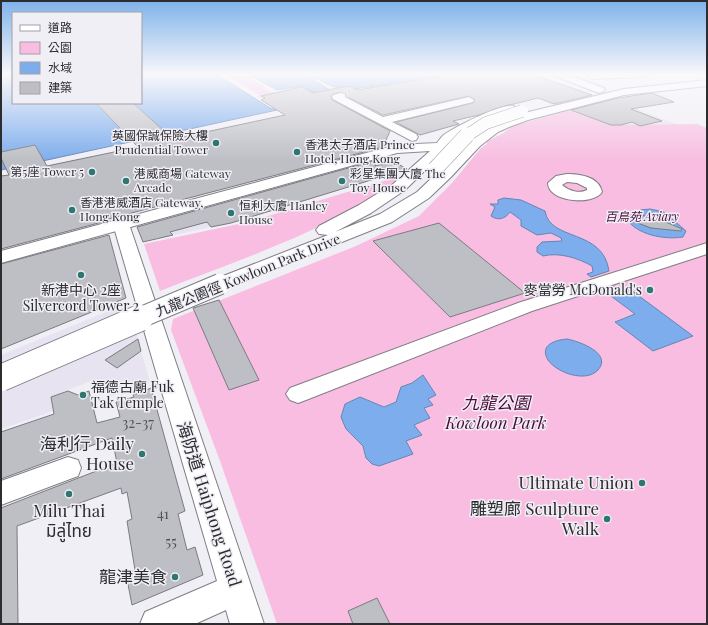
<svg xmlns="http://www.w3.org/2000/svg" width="708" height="625" font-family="'Playfair Display','Noto Sans TC','Noto Sans Thai',serif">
	<rect width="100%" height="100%" fill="#f1eff6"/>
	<g fill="#e7e3f1">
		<path d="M611,99L679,125H611L570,110Z"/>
		<path d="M198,212L211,227L143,242L138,229Z"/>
		<path d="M128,303L138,339L105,361L117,368L141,351L150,382L112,396L93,380L51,397L53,411L1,429V355Z"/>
	</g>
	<g fill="#f8bde1">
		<path d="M224,74L244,75L265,87L262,88C277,97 287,90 302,87L313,93L320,92L333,99L277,110L261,100L265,98L257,97L260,95Z"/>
		<path d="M570,110L611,125L697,124L707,128V624H277L220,461L171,330L173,319L356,246L419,216L452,183L481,148L487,144V141L502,134L513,126Z"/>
		<path d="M397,177L399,178C331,231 240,259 160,291L144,244L248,222Z"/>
	</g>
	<g fill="#7dadec" stroke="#6586b3" fill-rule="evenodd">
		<path d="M1,74H13V103H141V74H216L270,108L277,110L1,170Z"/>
		<path d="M248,74H455L354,89C345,85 342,90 335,87C326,85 319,77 310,78L330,90L315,93L302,86L277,90Z"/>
		<path d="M504,198L521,200L545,211C550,242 603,228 609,271L591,277L587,274L593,272L592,266C578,258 559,252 543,256L537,252V247L542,242L562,241L561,238L551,233L537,235L521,226V220L510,212C505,219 498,221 491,216L495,207L490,204H498V200Z"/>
		<path d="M650,209L664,212L686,231L683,237C665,240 636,235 626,218L631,215L637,214L640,210ZM640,216H652L663,221L660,228H651L638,223Z"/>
		<path d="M616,286L625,292L631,290L693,336L653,351L615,322L635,314L603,290Z"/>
		<path d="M567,339C578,341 613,353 598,370C586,383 557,373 548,360C539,345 555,340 567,339Z"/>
		<path d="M423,375L436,395L428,399L433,405L424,408L430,418L414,425L422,435L406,441L413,454L379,466L372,464L366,458L363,446L346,429L341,417L345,404L360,397L384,407L396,402L401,387L412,383Z"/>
	</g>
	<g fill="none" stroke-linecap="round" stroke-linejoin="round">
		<path stroke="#1655a0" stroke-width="1" stroke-dasharray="2.5 2" stroke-linecap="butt" d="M365,74L370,77L369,78"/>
	</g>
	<g fill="#bebfc5" stroke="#7a7b82">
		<path d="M454,74L471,75L472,74H531L592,95L554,104L538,98L514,104L508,105L479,115L453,121L459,124L420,135L396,122L473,103L475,100L469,96L383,115L346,96L345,93L341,92L333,94L331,96L332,100L390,131L383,147L105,220L106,221L1,249V176L9,175L1,158V152L35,145L47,166L138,147L96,103H133L173,139L285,115L261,100L265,98L261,96L302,87L313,93L348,86L358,90Z"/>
		<path d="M652,93L674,102L631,109L662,121L640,126L632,122L621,125H611L571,110L618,98Z"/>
		<path d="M377,160L375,166L393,161L407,169L231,223L211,227L207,222L170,232L173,235L143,242L137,227Z"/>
		<path d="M619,216H652L682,229L681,231L651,228Z"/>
		<path d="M439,223L525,293L450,317L373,241Z"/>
		<path d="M109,235L126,298L1,349V264Z"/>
		<path d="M219,300L259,380L229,390L193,308Z"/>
		<path d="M138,339L141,351L117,368L105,360Z"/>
		<path d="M151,388L185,511L178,514L187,550L195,547L203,575L132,605L126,574L135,570L127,521L132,519L127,492L122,494L121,488L17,526L18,624H1V508L117,463L112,438L1,479V432L54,414L51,397L68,391L78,395L89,391L97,423L120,417L116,402L134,397L133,395Z"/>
		<path d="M377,598L390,624H353L348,611Z"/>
	</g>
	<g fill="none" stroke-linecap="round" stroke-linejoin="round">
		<path stroke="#cac8ce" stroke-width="10" stroke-dasharray="10 5.5" stroke-linecap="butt" d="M341,96L348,95"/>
		<defs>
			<g id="minor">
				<path d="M553,74H566L604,88L605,90L600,93L596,92L555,76Z"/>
				<path d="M590,74H649L644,77L592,79L587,76Z"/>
				<path d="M341,93L345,94V97L383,117L469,97L474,100L473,102L392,122L416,134L418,137L416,140L412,141L333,99L332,97L333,95Z"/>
				<path d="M567,174C581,174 599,177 602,192C593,206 548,202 548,183L556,176ZM567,182L577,183L587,188V190C579,194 569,191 562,185Z"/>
				<path d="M121,219L127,221L129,224L264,624H230L226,610L195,624H140L145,612L217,581L113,224L115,221Z"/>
				<path d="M707,243V254L532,311L306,400L298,403L290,400L286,394L290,388L518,303Z"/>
				<path d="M68,457L78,460L81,468L78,476L1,505V481Z"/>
			</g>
			<path id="major" d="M707,80V86L624,95L528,120L509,127L498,132L480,146L451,177L429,198L392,222L227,288L220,290L213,288L210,284L213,280L328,235L319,234L316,230L319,226L359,205L393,184L430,151L397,153L1,263V251L396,145L437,143C439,140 442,136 445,134C457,126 502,103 514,106L516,109L514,112L484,123L452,141L471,139L488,126L520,114L624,89ZM462,149L417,192L380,214L335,232L371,213L405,190L445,151Z"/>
		</defs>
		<use href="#minor" stroke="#7f7e84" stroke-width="2"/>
		<use href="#major" stroke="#7f7e84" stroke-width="2"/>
		<use href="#minor" fill="#fff" fill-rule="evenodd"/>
		<use href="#major" fill="#fff" fill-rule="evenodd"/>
		<defs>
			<path id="major-bridge-far3" d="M466,136L486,123L522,111"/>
			<path id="major-bridge-far2" d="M435,169L467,135"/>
			<path id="major-bridge-far1" d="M137,319L220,284"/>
			<path id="major-bridge" d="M1,378L140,318"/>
		</defs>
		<use href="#major-bridge-far3" stroke="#7f7e84" stroke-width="13" stroke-linecap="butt"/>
		<use href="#major-bridge-far2" stroke="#7f7e84" stroke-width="16" stroke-linecap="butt"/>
		<use href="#major-bridge-far1" stroke="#7f7e84" stroke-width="22" stroke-linecap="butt"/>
		<use href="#major-bridge" stroke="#7f7e84" stroke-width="28" stroke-linecap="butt"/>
		<use href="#major-bridge-far3" stroke="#fff" stroke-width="12"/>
		<use href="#major-bridge-far2" stroke="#fff" stroke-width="15"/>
		<use href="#major-bridge-far1" stroke="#fff" stroke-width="20"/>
		<use href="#major-bridge" stroke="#fff" stroke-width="26"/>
	</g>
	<linearGradient id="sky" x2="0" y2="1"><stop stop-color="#7db1ea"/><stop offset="0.46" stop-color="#f9f8fb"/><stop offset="1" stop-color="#f9f8fb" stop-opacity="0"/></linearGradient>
	<rect width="708" height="161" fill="url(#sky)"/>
	<g fill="#2d7672" stroke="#f1eff6" stroke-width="1.5">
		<circle cx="216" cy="143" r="4"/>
		<circle cx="297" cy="152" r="4"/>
		<circle cx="92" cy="172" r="4"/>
		<circle cx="126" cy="181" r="4"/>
		<circle cx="342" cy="181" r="4"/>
		<circle cx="72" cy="210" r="4"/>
		<circle cx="231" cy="213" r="4"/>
		<circle cx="81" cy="275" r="4"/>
		<circle cx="650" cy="290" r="4"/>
		<circle cx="83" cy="395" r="4"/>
		<circle cx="142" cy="454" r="4"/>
		<circle cx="642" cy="483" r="4"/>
		<circle cx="69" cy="494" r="4"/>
		<circle cx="607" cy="519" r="4"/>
		<circle cx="175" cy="577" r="4"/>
	</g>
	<g text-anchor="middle" stroke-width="3" stroke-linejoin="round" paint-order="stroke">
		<g font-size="12" fill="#2d2c2f" stroke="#f1eff6" text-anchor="start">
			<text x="208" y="140" text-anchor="end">英國保誠保險大樓<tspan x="208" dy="14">Prudential Tower</tspan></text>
			<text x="305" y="149">香港太子酒店 Prince<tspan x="305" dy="14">Hotel, Hong Kong</tspan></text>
			<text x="84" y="176" text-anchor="end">第5座 Tower 5</text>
			<text x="134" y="178">港威商場 Gateway<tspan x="134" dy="14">Arcade</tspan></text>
			<text x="350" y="178">彩星集團大廈 The<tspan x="350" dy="14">Toy House</tspan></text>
			<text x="80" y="207">香港港威酒店 Gateway,<tspan x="80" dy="14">Hong Kong</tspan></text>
			<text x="239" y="210">恒利大廈 Hanley<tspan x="239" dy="14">House</tspan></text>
		</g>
		<g font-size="12" font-style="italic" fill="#4a0938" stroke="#f1eff6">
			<text x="642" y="221">百鳥苑 Aviary</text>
		</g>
		<g font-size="14" fill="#2d2c2f" stroke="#f1eff6">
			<text transform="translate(248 275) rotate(-22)" y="5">九龍公園徑 Kowloon Park Drive</text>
		</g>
		<g font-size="14" fill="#2d2c2f" stroke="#f1eff6">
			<text x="81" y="295">新港中心 2座<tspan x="81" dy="16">Silvercord Tower 2</tspan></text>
			<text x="642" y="295" text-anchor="end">麥當勞 McDonald's</text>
			<text x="91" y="392" text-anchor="start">福德古廟 Fuk<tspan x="91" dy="16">Tak Temple</tspan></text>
		</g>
		<g font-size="14" fill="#515154">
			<text x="138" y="428">32-37</text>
			<text x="163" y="519">41</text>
			<text x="171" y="547">55</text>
		</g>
		<g font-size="17" font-style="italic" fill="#4a0938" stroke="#f1eff6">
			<text x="496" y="409">九龍公園<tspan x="496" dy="20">Kowloon Park</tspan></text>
		</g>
		<g font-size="17" fill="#2d2c2f" stroke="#f1eff6" text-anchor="end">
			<text x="134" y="450">海利行 Daily<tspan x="134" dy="20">House</tspan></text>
			<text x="634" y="489">Ultimate Union</text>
			<text x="599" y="515">雕塑廊 Sculpture<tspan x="599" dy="20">Walk</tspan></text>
			<text x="69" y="517" text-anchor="middle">Milu Thai<tspan x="69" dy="20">มิลู่ไทย</tspan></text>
			<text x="167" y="583">龍津美食</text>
		</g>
		<g font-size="17" fill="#2d2c2f" stroke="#f1eff6">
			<text transform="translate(209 504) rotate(72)" y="6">海防道 Haiphong Road</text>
		</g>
	</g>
	<rect width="708" height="625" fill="none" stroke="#2d2c2f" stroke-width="4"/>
	<rect x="12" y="12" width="130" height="92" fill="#f1eff6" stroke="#a3a1a6"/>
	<rect x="20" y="25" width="20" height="6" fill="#ffffff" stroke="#a3a1a6"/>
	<text x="48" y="32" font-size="12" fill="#2d2c2f">道路</text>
	<rect x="20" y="42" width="20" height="12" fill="#f8bde1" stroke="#a3a1a6"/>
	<text x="48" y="52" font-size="12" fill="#2d2c2f">公園</text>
	<rect x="20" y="62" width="20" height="12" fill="#7dadec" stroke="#a3a1a6"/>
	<text x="48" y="72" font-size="12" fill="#2d2c2f">水域</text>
	<rect x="20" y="82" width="20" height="12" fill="#bebfc5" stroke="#a3a1a6"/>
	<text x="48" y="92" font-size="12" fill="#2d2c2f">建築</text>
</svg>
